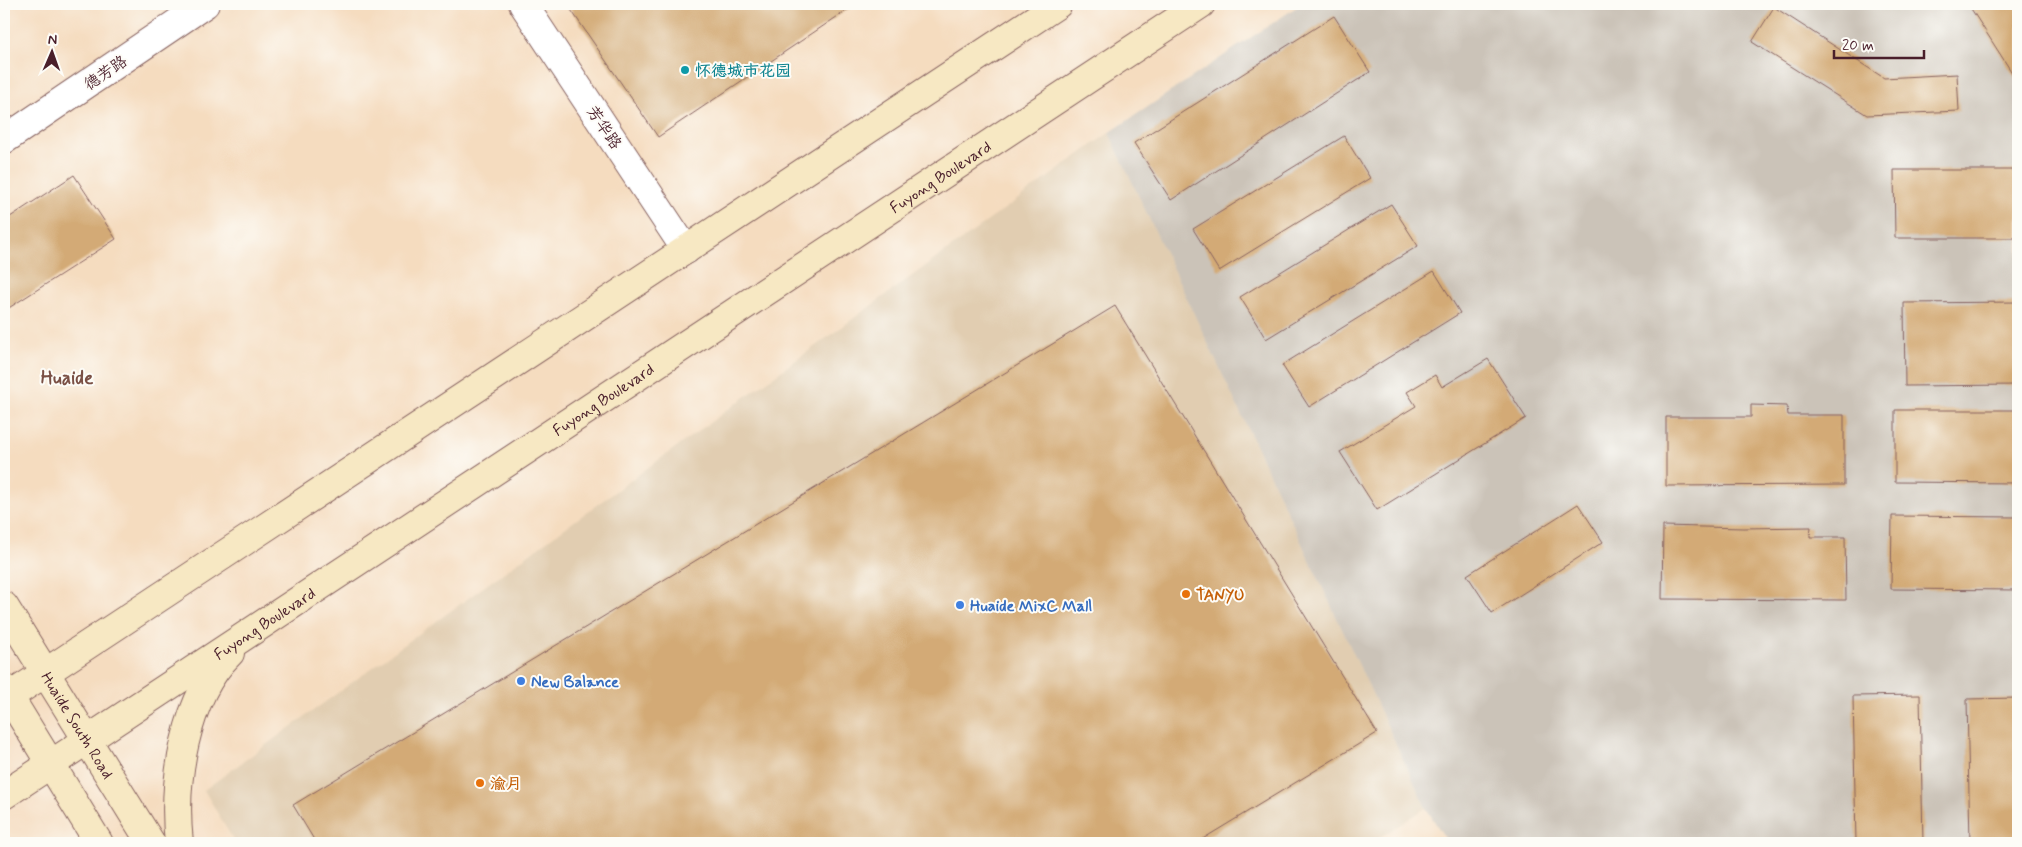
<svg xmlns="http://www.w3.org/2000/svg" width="2022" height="847" font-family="Mynerve,'LXGW WenKai TC',sans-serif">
	<rect width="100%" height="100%" fill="#fdfcf7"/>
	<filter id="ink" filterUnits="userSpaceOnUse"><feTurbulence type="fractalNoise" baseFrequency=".02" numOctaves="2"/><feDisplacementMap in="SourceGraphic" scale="10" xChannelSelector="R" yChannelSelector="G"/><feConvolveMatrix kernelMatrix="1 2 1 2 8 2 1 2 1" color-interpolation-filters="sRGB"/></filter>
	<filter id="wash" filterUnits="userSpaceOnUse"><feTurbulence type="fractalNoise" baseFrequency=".0096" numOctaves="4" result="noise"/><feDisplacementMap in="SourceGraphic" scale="20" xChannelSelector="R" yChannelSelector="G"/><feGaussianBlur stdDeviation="1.12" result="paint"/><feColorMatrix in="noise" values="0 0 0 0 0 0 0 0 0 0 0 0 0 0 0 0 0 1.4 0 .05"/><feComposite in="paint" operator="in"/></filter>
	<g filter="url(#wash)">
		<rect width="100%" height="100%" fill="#f5dcbf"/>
		<path fill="#e1cdb1" d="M1109,133L1426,808L1371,843H235L204,790Z"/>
		<path fill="#cbc3b8" d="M1301,4H2018V843H1448L1426,808L1109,133Z"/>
		<g id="blocks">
			<g fill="#d3aa76">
				<path d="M567,4H856L658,137Z"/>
				<path d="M1968,4H2018V82Z"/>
				<path d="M1774,7L1884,78L1957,74L1959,111L1867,115L1752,42Z"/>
				<path d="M1334,16L1370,72L1171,200L1134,143Z"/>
				<path d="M1344,136L1370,178L1219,271L1193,229Z"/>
				<path d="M1894,170H2018V238H1895Z"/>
				<path d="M74,175L116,239L4,311V221Z"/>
				<path d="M1391,204L1418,246L1266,339L1240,297Z"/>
				<path d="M1434,271L1460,313L1309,407L1282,365Z"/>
				<path d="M2018,302V385L1905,386L1904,303Z"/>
				<path d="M1115,306L1377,733L1196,843H316L293,805Z"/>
				<path d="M1488,359L1526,418L1377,510L1340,452L1416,406L1407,392L1435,375L1442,387Z"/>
				<path d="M1751,405L1787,406L1788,415H1844V485L1666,486V417H1751Z"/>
				<path d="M1895,410H2018V483L1895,482Z"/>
				<path d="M1578,504L1603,542L1492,613L1467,575Z"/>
				<path d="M1892,516L2018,517V590L1891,589Z"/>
				<path d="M1663,526L1743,528L1811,527L1810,537H1845L1846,600L1662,599Z"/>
				<path d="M1920,695L1923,843H1856L1853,696Z"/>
				<path d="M2018,698V843H1970L1967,699Z"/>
			</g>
		</g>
	</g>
	<g filter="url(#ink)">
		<use href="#blocks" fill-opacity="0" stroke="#86615f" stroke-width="1"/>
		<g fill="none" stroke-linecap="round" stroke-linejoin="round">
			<defs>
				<g id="minor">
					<path d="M523,4L686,250"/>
					<path d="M4,140L205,4"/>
				</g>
				<g id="secondary">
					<path id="s1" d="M4,606L151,843"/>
					<path d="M4,688L99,843"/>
					<path d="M4,700L1058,4"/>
					<path id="s2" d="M4,795L1201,4"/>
					<path d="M179,843C172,782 185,697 230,653"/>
				</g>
			</defs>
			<use href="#minor" stroke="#86615f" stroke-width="30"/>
			<use href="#secondary" stroke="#86615f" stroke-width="30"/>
			<use href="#minor" stroke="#fff" stroke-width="28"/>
			<use href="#secondary" stroke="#f7e8c3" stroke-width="28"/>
		</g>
	</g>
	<circle fill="#0f9aa8" stroke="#fdfcf7" stroke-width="2" cx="685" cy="70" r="5"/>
	<g fill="#e8710a" stroke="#fdfcf7" stroke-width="2">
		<circle cx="1186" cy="594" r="5"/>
		<circle cx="480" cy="783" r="5"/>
	</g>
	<g fill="#3f7fe0" stroke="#fdfcf7" stroke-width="2">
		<circle cx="960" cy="605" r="5"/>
		<circle cx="521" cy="681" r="5"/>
	</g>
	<g text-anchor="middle" stroke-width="4" stroke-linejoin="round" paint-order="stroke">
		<g font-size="16" font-weight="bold" fill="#0d838f" stroke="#fdfcf7" text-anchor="start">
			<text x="695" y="76">怀德城市花园</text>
		</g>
		<g font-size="16" fill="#4a1f2b" stroke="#fdfcf7">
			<text transform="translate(105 72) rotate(-34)" y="6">德芳路</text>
			<text transform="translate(605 127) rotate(56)" y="6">芳华路</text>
			<text dy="6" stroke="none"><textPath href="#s2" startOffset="1122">Fuyong Boulevard</textPath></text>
			<text dy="6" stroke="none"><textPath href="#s2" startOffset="718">Fuyong Boulevard</textPath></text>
			<text dy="6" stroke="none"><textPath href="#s2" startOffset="312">Fuyong Boulevard</textPath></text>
			<text dy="6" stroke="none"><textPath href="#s1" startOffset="140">Huaide South Road</textPath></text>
		</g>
		<g font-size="16" font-weight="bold" fill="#c56008" stroke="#fdfcf7" text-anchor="start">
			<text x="1196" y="600">TANYU</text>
			<text x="490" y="789">渝月</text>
		</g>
		<g font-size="16" font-weight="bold" fill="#366cbe" stroke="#fdfcf7" text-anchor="start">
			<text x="970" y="611">Huaide MixC Mall</text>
			<text x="531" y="687">New Balance</text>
		</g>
		<g font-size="19" font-weight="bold" fill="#7a5045" stroke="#fdfcf7">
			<text x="67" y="384">Huaide</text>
		</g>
	</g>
	<rect width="2022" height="847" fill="none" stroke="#fdfcf7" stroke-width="20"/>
	<g transform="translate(52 52) rotate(2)" stroke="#fdfcf7" stroke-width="4" paint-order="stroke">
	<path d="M0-4L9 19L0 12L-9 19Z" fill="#4a1f2b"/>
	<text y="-8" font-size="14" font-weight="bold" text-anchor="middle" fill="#4a1f2b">N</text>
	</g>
	<path d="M1834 50v8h90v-8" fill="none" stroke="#4a1f2b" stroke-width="2.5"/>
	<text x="1842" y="50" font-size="15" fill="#4a1f2b" stroke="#fdfcf7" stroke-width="4" paint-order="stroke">20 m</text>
</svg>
